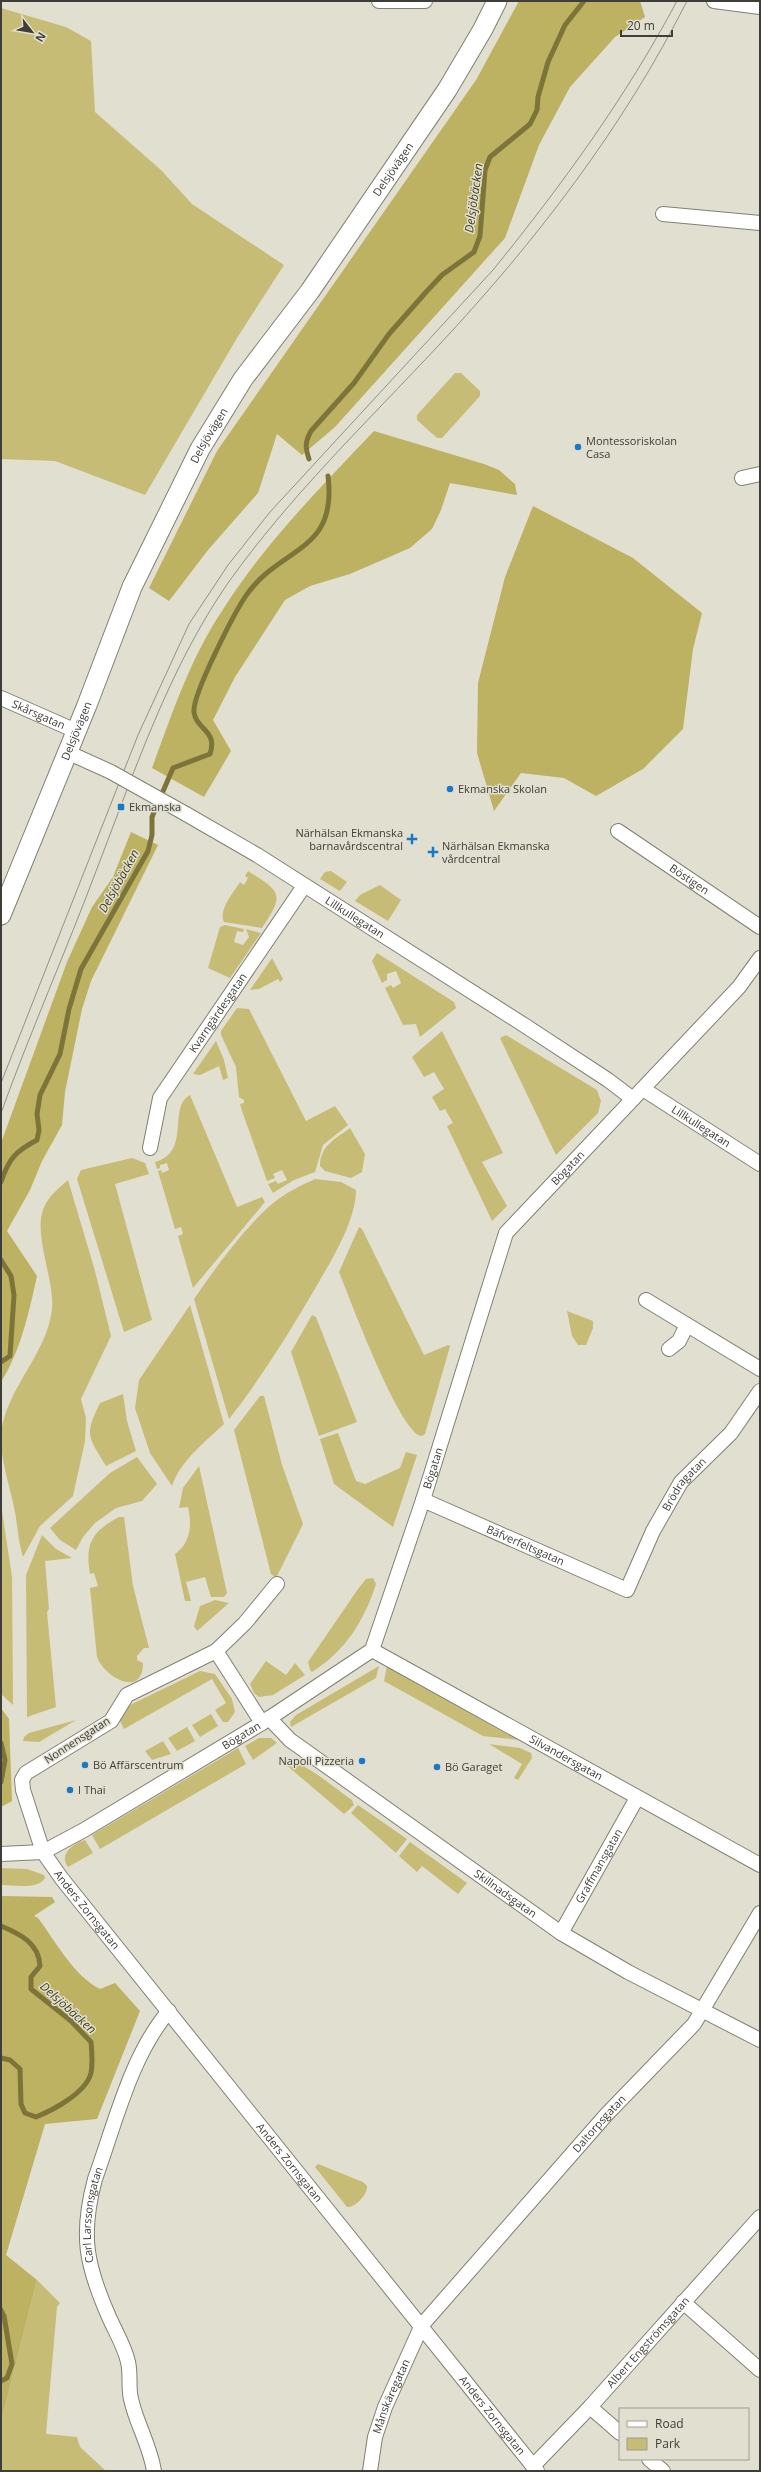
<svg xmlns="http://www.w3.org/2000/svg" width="761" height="2472" font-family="'Open Sans',sans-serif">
	<rect width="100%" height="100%" fill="#e1dfd0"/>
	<g fill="#c7bc76">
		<path d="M1,8L66,27L91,41L95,112L161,170L192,204L284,265L237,338L145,495L55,461L1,459Z"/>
		<path d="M455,373H461L480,391V396L442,438H437L417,420V415Z"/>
		<path d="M248,871C281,892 285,894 262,928L224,922C218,910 234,892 240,882L244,885L248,878L245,876Z"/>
		<path d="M331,871L347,882L340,891L320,879L325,872Z"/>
		<path d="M380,885L401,900L388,921L355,901L360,895Z"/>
		<path d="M225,925L244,929L243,932L237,931L234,942L243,945L249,937L246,929L261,933L230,978L208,968L220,927Z"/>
		<path d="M377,953L454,1002L456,1008L420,1037L416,1024L403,1025L385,988L391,985L393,988L401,983L396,971L387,974V980L382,983L372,961Z"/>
		<path d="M272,958L283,979L280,982L278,979L259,989L250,990Z"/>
		<path d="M237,1008L249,1009L306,1121L335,1106L348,1125L323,1145L315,1172L294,1180L273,1193L268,1184L276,1181L278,1184L287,1180L282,1170L273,1174L275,1178L267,1181L242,1111L240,1104L244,1103V1100L239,1097L236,1067L221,1035V1031Z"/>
		<path d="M442,1031L503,1153L482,1162L507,1206L492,1221L447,1126L453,1123L445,1109L440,1111L432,1097L444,1089L434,1072L424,1077L412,1057Z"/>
		<path d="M506,1035L597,1090L601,1101L598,1113L556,1155L500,1038Z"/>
		<path d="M216,1041L224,1060L228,1078L223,1080L219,1066L200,1075L193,1074Z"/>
		<path d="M190,1095L237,1207L262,1197L265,1202L193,1288L178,1236L183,1234L181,1227L175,1229L158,1171L161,1170L162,1173L169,1170L167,1163L160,1165V1168L157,1169L155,1162C192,1152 167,1107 190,1095Z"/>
		<path d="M350,1128L365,1154L362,1172L351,1178L325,1171L320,1166C320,1146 335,1139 350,1128Z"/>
		<path d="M132,1158L145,1163L149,1174L115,1184L152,1320L124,1332L77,1179L81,1170Z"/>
		<path d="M315,1179L341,1182L356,1190C356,1221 331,1261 316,1287C289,1333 262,1377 229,1419L194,1299C213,1271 247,1225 272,1204C285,1193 300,1186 315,1179Z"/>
		<path d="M68,1180L95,1271L111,1336L81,1399L86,1418L85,1441L73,1496L40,1526L23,1557C19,1544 18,1532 16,1518C12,1491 0,1462 1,1435C5,1389 47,1355 52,1309C55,1279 31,1231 45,1205C51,1194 59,1188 68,1180Z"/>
		<path d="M359,1227L362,1229L424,1355L448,1345L450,1346L425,1434L422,1436C401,1437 348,1294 339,1272Z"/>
		<path d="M190,1305L224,1424C205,1442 180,1461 172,1486L150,1453L135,1408L139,1380Z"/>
		<path d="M567,1311L593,1321V1328L586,1345H578L572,1336Z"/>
		<path d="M312,1315L316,1317L357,1422L319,1436L291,1352Z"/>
		<path d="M123,1394L127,1421L136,1451L106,1466C88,1436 84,1435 100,1403Z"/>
		<path d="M260,1396H264L282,1465L303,1524L276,1578L271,1574L234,1430Z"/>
		<path d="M338,1433L356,1481L365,1484L400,1468L406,1452L417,1455L393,1527L334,1484L320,1439Z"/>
		<path d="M137,1457L157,1484L142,1501L116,1508L95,1523L83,1537L76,1550L60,1540L50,1528L110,1473Z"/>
		<path d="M199,1466L227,1593L224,1597H211L205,1577L186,1582L191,1601H185L175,1554C191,1543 192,1524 188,1507L179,1508L183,1488Z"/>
		<path d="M1,1504L12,1577L13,1705L1,1694Z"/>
		<path d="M119,1517H124L133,1586L149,1648H144L137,1656V1660L143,1663C143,1699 104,1677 97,1657L90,1588L98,1586L94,1573L90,1574C85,1544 91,1532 119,1517Z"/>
		<path d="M42,1535L56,1549L72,1558L45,1561L49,1609L47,1612L56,1707L27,1717L26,1575Z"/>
		<path d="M373,1578L376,1584C364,1621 346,1650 312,1672L310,1670L308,1662L358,1589L366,1579Z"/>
		<path d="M215,1600L229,1603L197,1631L194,1626L200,1606Z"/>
		<path d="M266,1661L286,1675L295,1663L305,1675L273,1695L259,1697L254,1693L250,1684Z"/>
		<path d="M379,1666L376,1678L291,1727L290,1722L296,1715Z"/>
		<path d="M387,1666L518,1740L483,1736L384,1681Z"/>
		<path d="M200,1671L215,1674L232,1699L235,1712L228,1722H223L215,1710L226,1703L212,1679L124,1729L119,1719L126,1707Z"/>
		<path d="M211,1714L218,1726L200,1737L192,1725Z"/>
		<path d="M76,1720L39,1742L23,1741L24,1737L29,1733Z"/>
		<path d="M187,1727L195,1741L177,1751L168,1738Z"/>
		<path d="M259,1738H271L277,1743L253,1760L245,1746Z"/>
		<path d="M163,1741L171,1754L152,1760L145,1751Z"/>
		<path d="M489,1744L520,1748L531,1753L532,1758L518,1780L514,1778L522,1764Z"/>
		<path d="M238,1748L246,1764L100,1849L92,1835Z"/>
		<path d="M278,1758C300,1757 334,1788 352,1800L354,1805L344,1814Z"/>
		<path d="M358,1805L407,1839L396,1853L351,1813Z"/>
		<path d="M85,1840L93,1853L68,1867C58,1854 74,1843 85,1840Z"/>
		<path d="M410,1842L467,1883L458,1894L422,1866L417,1872L399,1856Z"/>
		<path d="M1,1868L27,1869L44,1875L45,1878C38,1890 14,1885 1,1885Z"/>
		<path d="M318,2164L363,2182L367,2186C368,2194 355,2208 347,2207L315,2167Z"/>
		<path d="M37,2280L60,2303L57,2307L46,2434L77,2437L80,2447L106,2471H1V2422Z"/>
	</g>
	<g fill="#bdb162">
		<path d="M519,1H640L645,17L615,37L570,87L539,145L505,238L335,427L302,455L277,434L258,493L208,550L169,601L149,588L217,451L476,80Z"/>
		<path d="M374,431L484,464L499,470L515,484L517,495L450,483L441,510L432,529L410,548L350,574L310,586L285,600L235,677L213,720L231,751L204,797L152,768C172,714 190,659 222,611C264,544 320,488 374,431Z"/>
		<path d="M533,506L633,558L702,613L693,649L683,729L643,769L596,796L564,778L521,773L494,811L477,753L478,683L505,577Z"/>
		<path d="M131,832L158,845L91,981L82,1009L65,1092L62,1125L42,1161L30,1190L7,1231L37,1276C29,1312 21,1350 1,1382V1143L67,962L92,907L113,877Z"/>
		<path d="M1,1708L9,1719L12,1801L1,1807Z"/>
		<path d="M1,1896L52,1897L55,1902L34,1916L38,1918C56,1942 73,1975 100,1989L115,1983L140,2011L97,2119L45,2124L6,2255L37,2280L1,2422Z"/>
	</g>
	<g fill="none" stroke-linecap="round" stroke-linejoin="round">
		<g stroke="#7d743a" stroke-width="5">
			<path d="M309,459C305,447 305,442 311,431L354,383L389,334L427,291L442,275L474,252L480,236L485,170L490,157L530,124L537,110L538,97L548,62L565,25L584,1"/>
			<path d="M1,1182C9,1158 16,1151 37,1140L39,1130L37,1114L40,1095L60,1054L69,1009L81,969L148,851L152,835V817L173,768L210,754C218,730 196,730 194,712C192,695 234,614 245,597C279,546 338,554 328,476"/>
			<path d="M1,1260L11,1276L14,1295L10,1356L1,1362"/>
			<path d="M1,1743L5,1760L1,1782"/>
			<path d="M1,1926C20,1934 39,1943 40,1966L31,1977V1989L71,2021L91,2042C92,2053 93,2063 91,2073C86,2093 53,2110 36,2117L25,2113L21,2104L20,2069L10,2060L1,2058"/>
			<path d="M1,2310L4,2316L12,2364L7,2378L1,2381"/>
		</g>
		<defs>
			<g id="street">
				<path d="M379,1H425"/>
				<path d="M714,1L760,7"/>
				<path d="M663,214L760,223"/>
				<path d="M742,478L760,474"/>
				<path id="s1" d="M1,698L76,731"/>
				<path d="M67,752L111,772"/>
				<path id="s2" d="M186,814L257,855L524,1025L608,1080L633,1099"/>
				<path id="s3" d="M618,831L760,927"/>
				<path id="s4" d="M643,1089L760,1164"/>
				<path id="s5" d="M150,1148L160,1098L304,886"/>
				<path d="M646,1300L760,1369"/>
				<path d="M669,1349L679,1341L687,1325"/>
				<path id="s6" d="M423,1500L627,1590L653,1531L681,1482L731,1433L760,1391"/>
				<path id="s7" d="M277,1584L245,1623L216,1651L127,1695L111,1721L26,1773L22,1780L23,1790L43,1852L62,1879L537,2471"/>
				<path id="s8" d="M372,1650L760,1865"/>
				<path d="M216,1651L262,1723"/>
				<path id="s9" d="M269,1718L290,1740L561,1933L628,1972L760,2040"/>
				<path id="s10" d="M1,1854L43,1852L84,1830L262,1723L372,1650L423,1500L506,1233L739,987L760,958"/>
				<path id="s11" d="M561,1933L637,1798"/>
				<path d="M683,2302L760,2370"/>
				<path d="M590,2407L620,2433"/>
				<path d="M649,2459L663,2471"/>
				<path id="s12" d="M533,2466L590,2407L760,2217"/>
				<path id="s13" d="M154,2471C150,2445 136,2423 131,2399C128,2387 131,2374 128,2362C125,2347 115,2331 109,2317C86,2265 80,2235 95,2179C115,2124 131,2055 169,2011"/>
				<path id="s14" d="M370,2471L375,2437L385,2407L422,2325L606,2115L694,2024L760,1913"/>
			</g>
			<g id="secondary">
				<path id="s15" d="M1,915L87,705L132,587L200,449L243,379L310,291L447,90L483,29L497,1"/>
			</g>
		</defs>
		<use href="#street" stroke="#818072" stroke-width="16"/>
		<use href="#secondary" stroke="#818072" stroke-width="21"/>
		<use href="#street" stroke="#fff" stroke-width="14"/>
		<use href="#secondary" stroke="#fff" stroke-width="19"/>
		<g stroke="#949288" stroke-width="1">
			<path d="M1,1083L138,735L189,624L228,565L270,512L493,270C562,185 626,97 677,1"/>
			<path d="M1,1113C31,1030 67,949 98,866C135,770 169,668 228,583C289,497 367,422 439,345C536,241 623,128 687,1"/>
		</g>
		<defs>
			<path id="street-bridge" d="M111,772L186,814"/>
		</defs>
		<use href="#street-bridge" stroke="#818072" stroke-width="16" stroke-linecap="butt"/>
		<use href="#street-bridge" stroke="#fff" stroke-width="14"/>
	</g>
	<g fill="#1b78c4" stroke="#e1dfd0" stroke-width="1.5">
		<circle cx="578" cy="447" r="4"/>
		<circle cx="450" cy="789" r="4"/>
		<rect x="117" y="803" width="8" height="8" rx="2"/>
		<path d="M410 833h4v4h4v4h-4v4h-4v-4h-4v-4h4z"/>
		<path d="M431 846h4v4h4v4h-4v4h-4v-4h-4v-4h4z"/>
		<circle cx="362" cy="1761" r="4"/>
		<circle cx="85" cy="1765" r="4"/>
		<circle cx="437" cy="1767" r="4"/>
		<circle cx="70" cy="1790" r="4"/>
	</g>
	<g text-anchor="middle" stroke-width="3" stroke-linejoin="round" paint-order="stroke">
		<g font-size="11" fill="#3e3d37" stroke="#e1dfd0">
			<text dy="4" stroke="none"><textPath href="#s15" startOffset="847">Delsjövägen</textPath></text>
			<text dy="4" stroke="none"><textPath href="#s15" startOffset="523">Delsjövägen</textPath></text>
			<text dy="4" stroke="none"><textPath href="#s1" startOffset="41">Skårsgatan</textPath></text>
			<text dy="4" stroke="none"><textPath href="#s15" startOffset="199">Delsjövägen</textPath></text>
			<text dy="4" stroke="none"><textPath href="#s3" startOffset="86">Böstigen</textPath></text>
			<text dy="4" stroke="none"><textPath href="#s2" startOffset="198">Lillkullegatan</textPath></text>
			<text dy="4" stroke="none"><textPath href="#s5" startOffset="154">Kvarngärdesgatan</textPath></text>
			<text dy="4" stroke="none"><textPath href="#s4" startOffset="69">Lillkullegatan</textPath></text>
			<text dy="4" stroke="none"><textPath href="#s10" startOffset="956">Bögatan</textPath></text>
			<text dy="4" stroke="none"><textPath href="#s10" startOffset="620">Bögatan</textPath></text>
			<text dy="4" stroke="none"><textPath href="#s6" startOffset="344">Brödragatan</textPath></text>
			<text dy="4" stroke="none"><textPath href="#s6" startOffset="112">Bäfverfeltsgatan</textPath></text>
			<text dy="4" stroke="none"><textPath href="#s10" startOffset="272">Bögatan</textPath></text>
			<text transform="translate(77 1740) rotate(-33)" y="4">Nonnensgatan</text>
			<text dy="4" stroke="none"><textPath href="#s8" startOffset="222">Silvandersgatan</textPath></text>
			<text dy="4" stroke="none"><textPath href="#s11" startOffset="77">Graffmansgatan</textPath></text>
			<text dy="4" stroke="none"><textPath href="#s9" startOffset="295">Skillnadsgatan</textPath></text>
			<text dy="4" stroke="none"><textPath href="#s7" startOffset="476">Anders Zornsgatan</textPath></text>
			<text dy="4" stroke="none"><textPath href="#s14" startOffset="424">Daltorpsgatan</textPath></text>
			<text dy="4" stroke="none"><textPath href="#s7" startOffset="800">Anders Zornsgatan</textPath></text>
			<text dy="4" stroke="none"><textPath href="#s13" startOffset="268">Carl Larssonsgatan</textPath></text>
			<text dy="4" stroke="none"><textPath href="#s12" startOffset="169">Albert Engströmsgatan</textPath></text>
			<text dy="4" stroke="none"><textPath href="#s14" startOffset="78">Månskäregatan</textPath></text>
			<text dy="4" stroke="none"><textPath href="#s7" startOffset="1124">Anders Zornsgatan</textPath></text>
		</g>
		<g font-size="11" fill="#3e3d37" stroke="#e1dfd0" text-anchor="start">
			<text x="586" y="445">Montessoriskolan<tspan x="586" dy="13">Casa</tspan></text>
			<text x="458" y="793">Ekmanska Skolan</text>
			<text x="129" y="811">Ekmanska</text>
			<text x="403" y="837" text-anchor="end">Närhälsan Ekmanska<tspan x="403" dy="13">barnavårdscentral</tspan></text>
			<text x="442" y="850">Närhälsan Ekmanska<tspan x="442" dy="13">vårdcentral</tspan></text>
			<text x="354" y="1765" text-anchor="end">Napoli Pizzeria</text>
			<text x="93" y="1769">Bö Affärscentrum</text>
			<text x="445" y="1771">Bö Garaget</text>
			<text x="78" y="1794">I Thai</text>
		</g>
		<g font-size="12" font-style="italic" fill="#45401d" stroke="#e1dfd0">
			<text transform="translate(474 198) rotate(-82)" y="4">Delsjöbäcken</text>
			<text transform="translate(119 881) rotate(-61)" y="4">Delsjöbäcken</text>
			<text transform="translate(68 2008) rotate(42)" y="4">Delsjöbäcken</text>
		</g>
	</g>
	<rect width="761" height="2472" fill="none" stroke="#3e3d37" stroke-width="4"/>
	<rect x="619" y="2408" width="130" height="52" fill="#e1dfd0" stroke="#a09e93"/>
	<rect x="627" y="2421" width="20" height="6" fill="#ffffff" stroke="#a09e93"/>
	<text x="655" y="2428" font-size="12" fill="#3e3d37">Road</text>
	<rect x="627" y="2438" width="20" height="12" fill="#c7bc76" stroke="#a09e93"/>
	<text x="655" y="2448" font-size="12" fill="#3e3d37">Park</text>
	<g transform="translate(32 32) rotate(121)" stroke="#e1dfd0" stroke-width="3" paint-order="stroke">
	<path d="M0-3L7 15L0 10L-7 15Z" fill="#3e3d37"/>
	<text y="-6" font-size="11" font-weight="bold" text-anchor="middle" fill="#3e3d37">N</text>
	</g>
	<path d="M621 30v6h51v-6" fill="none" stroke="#3e3d37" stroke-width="2"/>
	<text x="627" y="30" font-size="12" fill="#3e3d37" stroke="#e1dfd0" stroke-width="3" paint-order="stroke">20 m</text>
</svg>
